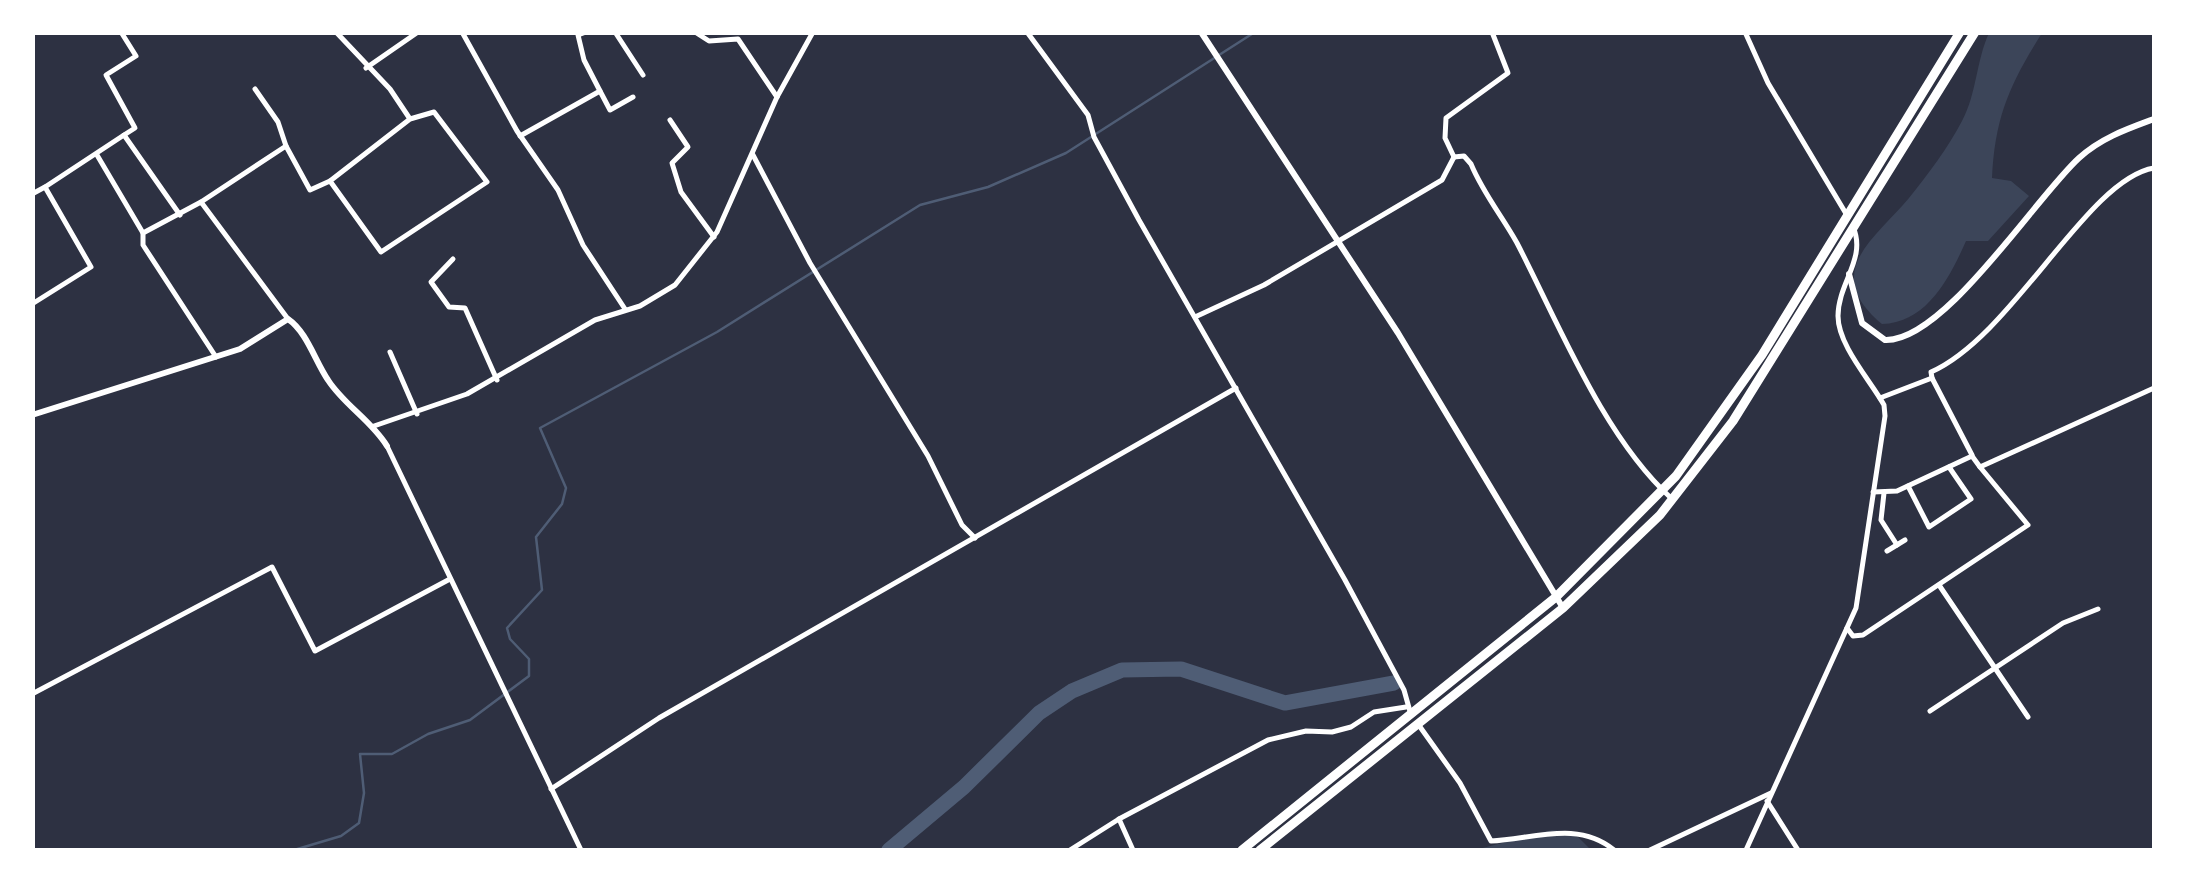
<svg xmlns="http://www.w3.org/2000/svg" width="2187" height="883" font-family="Mulish,sans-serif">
	<rect width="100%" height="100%" fill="#2d3142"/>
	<g fill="#3c4559">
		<path d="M1989,33H2042C2010,84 1995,116 1992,178L2011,181L2029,196L1988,241H1966C1950,277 1927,323 1882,324C1820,272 1875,239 1909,198C1928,174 1948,148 1962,121C1977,93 1976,61 1989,33Z"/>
		<path d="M1552,830L1573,832L1591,850H1475Z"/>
	</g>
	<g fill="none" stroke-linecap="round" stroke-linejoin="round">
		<path stroke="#4f5d75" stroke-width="2.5" d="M294,850L341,836L359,823L364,793L360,754H392L428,734L470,720L529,676V659L510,639L507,628L542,590L536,537L562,504L566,488L540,428L717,332L920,205L988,187L1066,153L1255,32"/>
		<path stroke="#4f5d75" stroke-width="15" d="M889,850L964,787L1039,713L1072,691L1122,670L1181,669L1285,703L1394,683"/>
		<g stroke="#fff" stroke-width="5">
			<path d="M121,32L136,56L106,75L135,128L124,135"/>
			<path d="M336,32L390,89L410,119L330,181L381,252L487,182L434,112L410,119"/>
			<path d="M462,32L517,131L558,190L583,245L625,309"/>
			<path d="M615,32L643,75"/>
			<path d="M695,32L709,41L738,39L777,97"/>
			<path d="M1027,32L1088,115L1094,137L1139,220L1345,580L1404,690L1411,715"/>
			<path d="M1745,32L1768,83L1848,217"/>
			<path d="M366,68L418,32"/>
			<path d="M255,89L278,122L286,146"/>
			<path d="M600,91L610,110L633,97"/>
			<path d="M670,120L688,147L672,163L681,192L714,237"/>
			<path d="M520,136L600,91L584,60L578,35L586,32"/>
			<path d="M97,155L143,233"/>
			<path d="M753,155L810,263L928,456L962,525L975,538"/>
			<path d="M1454,157L1464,156L1471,164C1483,193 1502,216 1517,243C1559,324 1603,436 1671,498"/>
			<path d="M1454,157L1445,138L1446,118L1508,73L1492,32"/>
			<path d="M45,187L124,135L180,215"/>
			<path d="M32,194L45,187L91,267L32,304"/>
			<path d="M201,202L286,146L310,190L330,181"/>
			<path d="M453,259L431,282L449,307L465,308L497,380"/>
			<path d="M1195,317L1264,285L1442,180L1454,157"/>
			<path d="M390,352L417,414"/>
			<path d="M216,357L143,245V233L201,202L288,319"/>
			<path d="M1932,378L1931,372C2013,336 2087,179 2154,168"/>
			<path d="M1880,398L1932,378L1972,455"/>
			<path d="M374,426L467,394L595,320L640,306L675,285L717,232L777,97L813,32"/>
			<path d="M387,446L581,850"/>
			<path d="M1908,486L1929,527L1971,499L1949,467"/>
			<path d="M1873,492L1897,491L1972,456L1980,467L2154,388"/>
			<path d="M1884,493L1881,520L1897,545"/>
			<path d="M1887,551L1905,540"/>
			<path d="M1939,585L2028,717"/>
			<path d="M1847,628L1853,636L1863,635L2028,525L1980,467"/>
			<path d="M32,694L272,567L315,651L450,579"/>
			<path d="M1930,711L2063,623L2098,609"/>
			<path d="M1418,724L1460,783L1491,841C1533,839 1578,820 1614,850"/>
			<path d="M551,789L659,718L1236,388"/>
			<path d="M1767,801L1798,850"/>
			<path d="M1119,819L1133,850"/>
			<path d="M1070,850L1119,819L1268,740L1306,731L1332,732L1351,727L1374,712L1406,707"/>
			<path d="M1650,850L1771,793"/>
			<path d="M1746,850L1856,608L1885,416L1884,405C1870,380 1838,345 1838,316C1838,283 1867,258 1853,227"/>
		</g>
		<g stroke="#fff" stroke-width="6">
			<path d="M1201,32L1398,333L1563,608"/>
			<path d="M1849,274L1862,323L1885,340C1944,342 2036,197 2079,158C2101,138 2127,129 2154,119"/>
			<path d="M32,415L240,349L288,319C307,332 315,361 328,380C344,405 371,420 387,446"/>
		</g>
		<g stroke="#fff" stroke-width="9">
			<path d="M1242,850L1556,597L1676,476L1762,355L1960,32"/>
			<path d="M1260,850L1563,608L1660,515L1733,421L1975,32"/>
		</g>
	</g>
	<rect width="2187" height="883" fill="none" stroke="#ffffff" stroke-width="70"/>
</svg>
